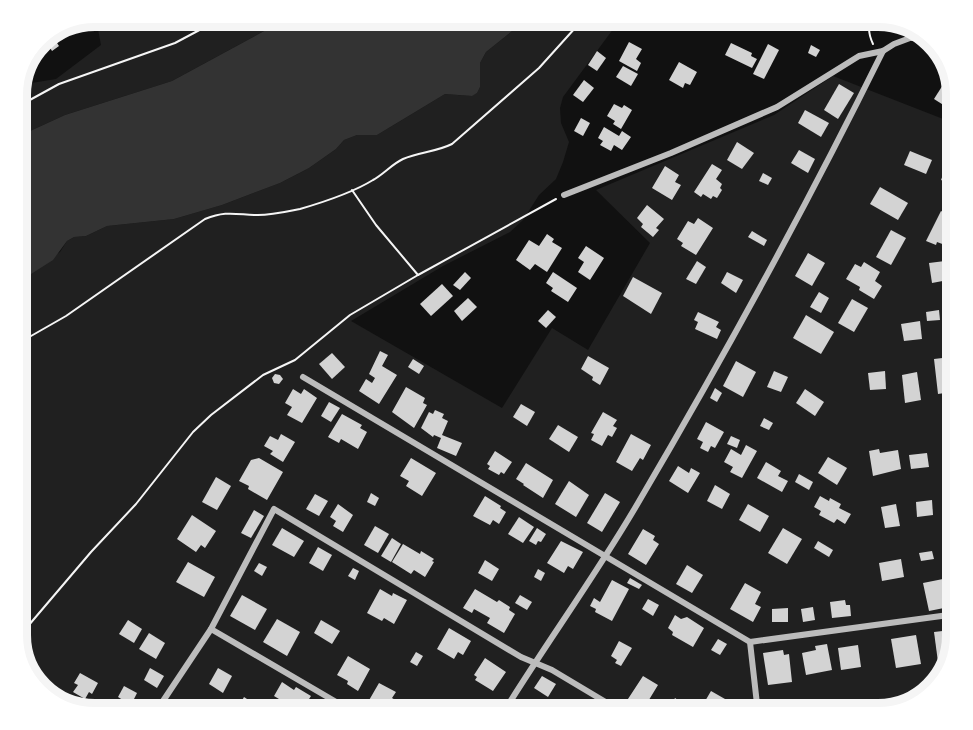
<svg xmlns="http://www.w3.org/2000/svg" width="973" height="730" font-family="Raleway,sans-serif">
	<rect width="100%" height="100%" fill="#111"/>
	<g fill="#202020">
		<path d="M131,17H290L172,81L65,115L17,137V89L19,85L56,79L101,45L98,29Z"/>
		<path d="M544,17H622L563,97L560,108L561,123L569,142L563,162L556,179L539,195L523,220L510,232L443,266L351,321L502,408L552,328L588,350L650,243L596,190L774,115L833,76L956,124V636L940,683L913,706L878,713H94L47,697L17,640V273L23,277L60,252L67,241L74,237L86,236L107,226L174,219L222,205L280,183L309,168L336,149L344,140L357,135H377L445,94L471,96L477,93L480,87V63L486,52L517,27Z"/>
	</g>
	<path fill="#333" d="M290,17H544L517,27L486,52L480,63V87L477,93L472,96L445,94L377,135H357L344,140L336,149L309,168L280,183L222,205L174,219L107,226L86,236L74,237L67,241L53,260L31,274L23,277L17,273V137L65,115L172,81Z"/>
	<g fill="#d3d3d3">
		<path d="M63,28L65,31L56,37L58,39L55,40L59,46L52,51L43,36Z"/>
		<path d="M629,42L642,49L636,59L641,63L637,71L619,61Z"/>
		<path d="M731,43L752,53L751,56L757,59L752,68L725,55Z"/>
		<path d="M768,44L779,50L764,79L753,74Z"/>
		<path d="M811,45L820,50L816,57L808,53Z"/>
		<path d="M597,51L606,58L597,71L588,65Z"/>
		<path d="M679,62L697,72L690,85L685,83L683,88L669,80Z"/>
		<path d="M623,66L638,74L631,86L616,77Z"/>
		<path d="M951,72L956,94V113L934,99Z"/>
		<path d="M584,80L594,88L583,102L573,95Z"/>
		<path d="M839,84L854,93L838,119L824,110Z"/>
		<path d="M614,104L622,108L624,105L632,110L621,129L613,124L615,121L607,116Z"/>
		<path d="M805,110L829,123L821,137L798,123Z"/>
		<path d="M581,118L590,123L583,136L574,131Z"/>
		<path d="M604,127L619,136L622,131L631,137L622,150L614,145L611,151L600,145L603,141L598,138Z"/>
		<path d="M737,142L754,153L742,169L727,160Z"/>
		<path d="M799,150L815,159L808,173L791,163Z"/>
		<path d="M910,151L932,160L926,174L904,165Z"/>
		<path d="M712,164L722,170L716,179L722,184L720,188L722,190L717,198L713,196L711,199L703,194L701,197L694,192Z"/>
		<path d="M665,166L679,175L675,182L681,185L672,200L652,188Z"/>
		<path d="M946,167L956,170V190L949,187L951,184L941,180Z"/>
		<path d="M763,173L772,178L768,185L759,181Z"/>
		<path d="M880,187L908,203L898,220L870,204Z"/>
		<path d="M647,205L664,219L656,228L659,230L653,237L641,227L643,224L637,218Z"/>
		<path d="M941,211L956,219V221L945,245L937,242L936,245L926,241Z"/>
		<path d="M698,218L713,228L696,255L681,246L683,243L677,239L688,221L694,224Z"/>
		<path d="M891,230L906,238L891,265L876,257Z"/>
		<path d="M752,231L767,240L764,246L748,237Z"/>
		<path d="M547,234L554,239L552,242L562,248L547,272L535,264L530,270L516,260L529,240L539,246Z"/>
		<path d="M586,246L604,258L590,280L578,272L584,262L578,258Z"/>
		<path d="M808,253L825,263L812,286L795,276Z"/>
		<path d="M697,261L706,267L696,284L686,279Z"/>
		<path d="M945,261L948,280L932,283L929,263Z"/>
		<path d="M864,262L880,272L875,281L882,286L874,299L859,290L860,287L846,279L855,264L861,267Z"/>
		<path d="M465,272L471,278L460,290L453,285Z"/>
		<path d="M553,272L577,288L568,302L551,291L553,288L546,283Z"/>
		<path d="M727,272L743,280L736,293L721,283Z"/>
		<path d="M633,277L662,293L651,314L623,296Z"/>
		<path d="M442,284L453,296L431,316L420,304Z"/>
		<path d="M819,292L829,298L821,313L810,307Z"/>
		<path d="M468,298L477,307L462,321L454,311Z"/>
		<path d="M852,299L868,308L854,332L838,323Z"/>
		<path d="M548,310L556,317L546,328L538,321Z"/>
		<path d="M939,310L940,320L927,321L926,312Z"/>
		<path d="M698,312L719,322L716,327L721,330L717,339L695,329L698,322L694,320Z"/>
		<path d="M806,315L834,332L821,354L793,338Z"/>
		<path d="M956,317V332L951,333L950,318Z"/>
		<path d="M920,321L922,339L904,341L901,324Z"/>
		<path d="M380,351L388,355L382,366L397,375L379,404L359,391L366,379L372,383L375,378L369,374Z"/>
		<path d="M332,353L345,367L332,379L319,364Z"/>
		<path d="M588,356L609,368L600,385L592,380L593,377L581,369Z"/>
		<path d="M951,357V360H956V389L951,390V392L938,394L934,359Z"/>
		<path d="M413,359L424,366L419,374L408,367Z"/>
		<path d="M736,361L756,372L743,397L723,386Z"/>
		<path d="M774,371L788,377L781,392L767,387Z"/>
		<path d="M885,371L886,389L870,390L868,373Z"/>
		<path d="M917,372L921,400L905,403L902,375Z"/>
		<path d="M275,374L280,375L283,379L279,384L274,383L272,378Z"/>
		<path d="M406,387L425,398L423,403L427,405L414,428L392,412Z"/>
		<path d="M715,388L722,393L717,402L710,398Z"/>
		<path d="M293,389L301,394L304,389L317,398L302,423L287,415L292,407L285,403Z"/>
		<path d="M805,389L824,402L815,416L796,403Z"/>
		<path d="M329,402L340,408L331,422L321,416Z"/>
		<path d="M521,404L535,412L527,426L513,417Z"/>
		<path d="M435,410L444,414L442,418L448,421L442,435L462,443L456,456L437,448L441,438L434,435L433,437L421,428L429,412L433,414Z"/>
		<path d="M603,412L617,420L613,426L617,428L612,437L608,435L602,446L591,440L594,434L591,433Z"/>
		<path d="M342,414L362,425L360,428L367,432L358,449L341,439L339,443L328,437Z"/>
		<path d="M764,418L773,423L769,430L760,426Z"/>
		<path d="M706,422L724,432L715,448L711,446L708,452L700,448L703,442L697,439Z"/>
		<path d="M558,425L578,437L569,452L549,439Z"/>
		<path d="M281,434L295,442L283,462L270,454L273,451L264,446L270,436L278,440Z"/>
		<path d="M631,434L651,445L643,460L640,458L632,471L616,462Z"/>
		<path d="M731,436L740,440L737,448L727,444Z"/>
		<path d="M746,445L757,451L742,478L730,472L733,467L724,462L731,449L741,455Z"/>
		<path d="M956,446V463L950,464L948,447Z"/>
		<path d="M879,449L880,453L898,450L901,469L873,476L869,451Z"/>
		<path d="M495,451L512,462L504,474L501,472L499,475L488,469L490,466L487,464Z"/>
		<path d="M927,453L929,467L911,469L909,455Z"/>
		<path d="M828,457L847,468L837,485L818,473Z"/>
		<path d="M259,458L283,472L267,500L248,489L249,486L239,481L251,460Z"/>
		<path d="M411,458L436,473L422,496L406,486L409,481L400,476Z"/>
		<path d="M766,462L781,471L778,476L788,481L782,492L757,478Z"/>
		<path d="M526,463L553,480L543,498L523,485L524,484L516,479Z"/>
		<path d="M678,466L689,473L691,468L700,473L688,493L669,481Z"/>
		<path d="M799,474L813,482L809,490L795,482Z"/>
		<path d="M216,477L231,486L217,510L202,502Z"/>
		<path d="M569,481L589,495L576,517L555,504Z"/>
		<path d="M715,485L730,494L722,509L707,501Z"/>
		<path d="M371,493L379,498L375,506L367,502Z"/>
		<path d="M605,493L620,502L602,532L587,523Z"/>
		<path d="M315,494L328,501L319,516L306,509Z"/>
		<path d="M485,496L501,506L500,508L506,512L499,524L493,520L490,525L473,516Z"/>
		<path d="M820,496L829,501L830,498L841,504L839,508L851,514L845,524L837,519L834,523L819,515L821,511L814,507Z"/>
		<path d="M932,500L933,515L917,517L916,502Z"/>
		<path d="M338,504L353,515L343,532L333,526L336,521L330,517Z"/>
		<path d="M748,504L769,516L760,532L739,520Z"/>
		<path d="M896,504L900,526L885,528L881,507Z"/>
		<path d="M254,510L264,516L251,538L241,533Z"/>
		<path d="M192,515L216,531L205,548L201,545L196,552L177,539Z"/>
		<path d="M519,517L534,527L523,543L508,534Z"/>
		<path d="M375,526L389,534L378,553L364,545Z"/>
		<path d="M282,528L304,541L294,557L272,545Z"/>
		<path d="M537,528L546,534L541,542L538,541L536,545L529,541Z"/>
		<path d="M783,528L802,539L787,564L768,553Z"/>
		<path d="M643,529L655,536L653,540L659,544L646,565L628,554Z"/>
		<path d="M392,538L401,544L391,562L381,556Z"/>
		<path d="M561,541L583,552L573,569L568,566L564,573L547,563Z"/>
		<path d="M818,541L833,550L829,557L814,548Z"/>
		<path d="M403,544L420,554L421,551L434,559L432,561L434,562L425,577L414,570L411,574L392,562Z"/>
		<path d="M318,547L332,555L323,571L309,563Z"/>
		<path d="M932,551L934,559L921,561L919,553Z"/>
		<path d="M901,559L904,577L882,581L879,563Z"/>
		<path d="M485,560L499,569L492,581L478,573Z"/>
		<path d="M188,562L215,577L204,597L176,582Z"/>
		<path d="M259,563L267,567L262,576L254,571Z"/>
		<path d="M687,565L703,575L692,593L676,584Z"/>
		<path d="M353,568L359,571L355,580L348,576Z"/>
		<path d="M538,569L545,573L541,581L534,577Z"/>
		<path d="M630,578L642,585L639,589L627,583Z"/>
		<path d="M943,579L955,583L956,598L943,600L944,608L929,611L923,583Z"/>
		<path d="M612,580L629,589L612,621L595,612L596,609L590,606L594,598L600,602Z"/>
		<path d="M745,583L761,592L755,604L761,607L753,622L730,609Z"/>
		<path d="M380,589L392,596L393,593L407,600L394,624L384,618L382,621L367,613Z"/>
		<path d="M475,589L497,602L499,600L510,607L509,610L515,614L504,633L487,623L490,618L474,609L472,613L463,608Z"/>
		<path d="M242,595L267,609L255,630L230,616Z"/>
		<path d="M520,595L532,602L527,610L515,603Z"/>
		<path d="M648,599L659,605L653,616L642,609Z"/>
		<path d="M845,600L846,605H850L851,616L832,618L830,602Z"/>
		<path d="M813,607L815,620L803,622L801,609Z"/>
		<path d="M788,608V622H772V609Z"/>
		<path d="M675,615L681,619L687,617L704,628L693,647L672,635L673,632L668,628Z"/>
		<path d="M277,619L300,632L287,656L263,642Z"/>
		<path d="M128,620L142,629L134,643L119,634Z"/>
		<path d="M321,620L340,631L332,644L314,633Z"/>
		<path d="M449,628L471,641L463,655L458,652L454,659L437,649Z"/>
		<path d="M951,630L953,645L948,661L938,662L934,632Z"/>
		<path d="M149,633L165,643L156,659L139,649Z"/>
		<path d="M916,635L921,664L896,668L891,639Z"/>
		<path d="M718,639L727,644L720,655L711,650Z"/>
		<path d="M619,641L632,648L621,666L615,663L617,660L611,656Z"/>
		<path d="M827,644L832,670L806,675L802,653L816,650L815,646Z"/>
		<path d="M858,645L861,667L841,670L838,648Z"/>
		<path d="M783,650L784,655L789,654L792,682L768,685L763,653Z"/>
		<path d="M416,652L423,656L417,666L410,662Z"/>
		<path d="M348,656L370,669L358,691L347,684L348,681L337,675Z"/>
		<path d="M485,658L506,672L493,691L475,680L477,677L474,675Z"/>
		<path d="M150,668L164,676L157,688L144,680Z"/>
		<path d="M218,668L232,676L223,693L209,684Z"/>
		<path d="M80,673L98,683L92,694L89,692L85,699L73,692L78,685L74,683Z"/>
		<path d="M542,676L556,684L548,697L534,688Z"/>
		<path d="M643,676L658,685L644,708L640,705L638,709L626,702Z"/>
		<path d="M282,682L294,690L296,687L311,696L300,713H291L281,707L284,702L274,696Z"/>
		<path d="M379,683L396,692L392,698L402,704L396,713H384L385,712L368,702Z"/>
		<path d="M124,686L137,693L131,705L118,697Z"/>
		<path d="M711,691L725,699L721,706L715,703L709,713L701,708Z"/>
		<path d="M65,694L82,704L79,708L60,702Z"/>
		<path d="M244,697L259,707L256,713H240L236,711Z"/>
		<path d="M675,698L682,703L681,706L693,713H672L673,712L669,709Z"/>
		<path d="M524,699L538,708L535,713H515Z"/>
		<path d="M411,704L428,713H406Z"/>
		<path d="M781,704L783,713H762L761,707Z"/>
	</g>
	<g fill="none" stroke-linecap="round" stroke-linejoin="round">
		<g stroke="#f5f5f5" stroke-width="2">
			<path d="M879,17L892,22L904,31"/>
			<path d="M873,44C868,33 867,25 875,17"/>
			<path d="M17,107L59,84L175,43L224,17"/>
			<path d="M352,190L376,225L418,275"/>
			<path d="M17,344L66,316L205,219C225,211 234,214 254,215C269,216 285,212 300,209C324,202 352,193 373,180C384,174 392,164 403,159C419,152 436,152 452,144L539,68L585,17"/>
			<path d="M17,639L91,552L136,504L193,432L211,415L263,375L295,360L350,315L418,275L556,199"/>
		</g>
		<g stroke="#bcbcbc" stroke-width="6">
			<path d="M564,195L671,153L777,107L859,56L883,51L894,44L910,38H930"/>
			<path d="M303,377L750,642L956,614"/>
			<path d="M211,629L355,713"/>
			<path d="M750,642L758,713"/>
			<path d="M155,713L211,629L274,509L521,657L552,670L624,713"/>
			<path d="M503,713C547,642 596,575 638,503C725,355 807,205 883,51"/>
		</g>
	</g>
	<path d="M0 0H973V730H0ZM95 27H878A68 68 0 0 1 946 95V635A68 68 0 0 1 878 703H95A68 68 0 0 1 27 635V95A68 68 0 0 1 95 27Z" fill="#fff" fill-rule="evenodd"/>
	<path fill="none" stroke="#f5f5f5" stroke-width="8" d="M95 27H878A68 68 0 0 1 946 95V635A68 68 0 0 1 878 703H95A68 68 0 0 1 27 635V95A68 68 0 0 1 95 27Z"/>
</svg>
